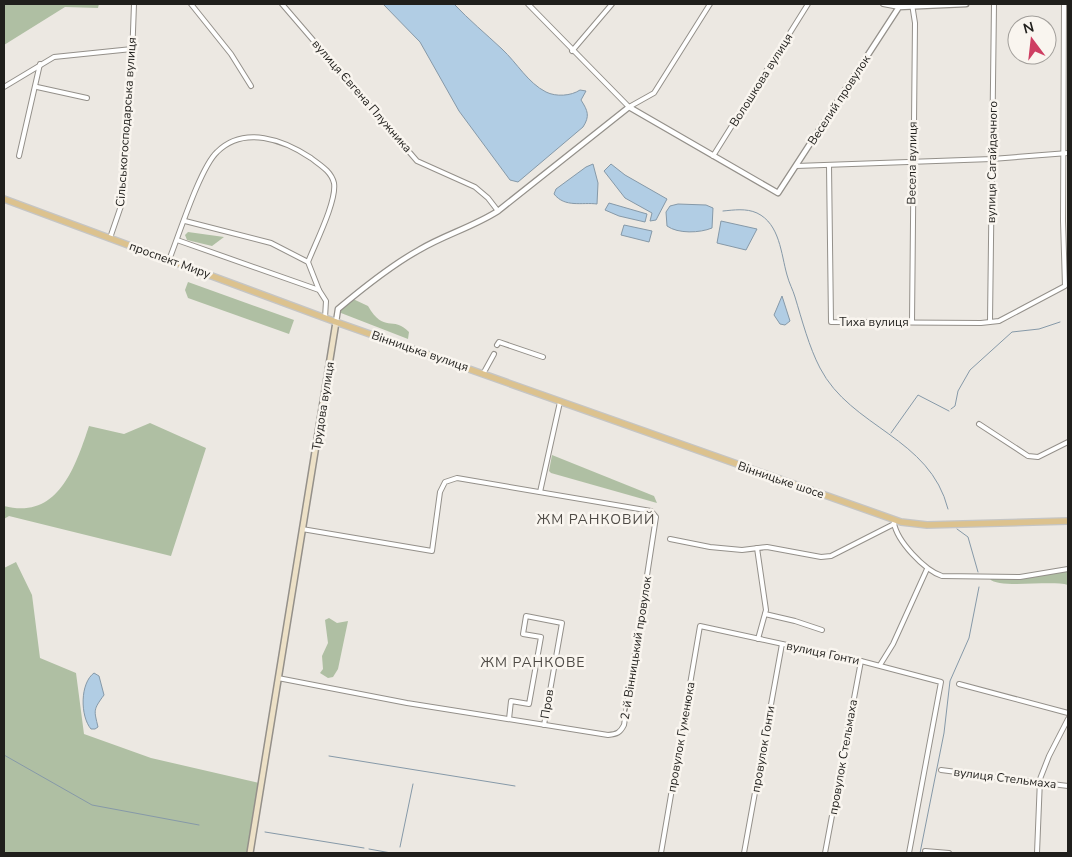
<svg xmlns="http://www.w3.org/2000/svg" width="1072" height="857" font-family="'Nunito Sans',sans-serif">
	<rect width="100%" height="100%" fill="#ece8e2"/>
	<g fill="#afbfa3">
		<path d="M4,4H99L98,8L65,7L4,45Z"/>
		<path d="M188,232L224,237L212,246L187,240L185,235Z"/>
		<path d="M188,282L294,320L289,334L188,298L185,290Z"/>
		<path d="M353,299L368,306C384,334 393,315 409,332L408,339L341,313L340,310Z"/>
		<path d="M150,423L206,448L171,556L9,516L4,519V506C58,520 75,468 89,426L124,434Z"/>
		<path d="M552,455L654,496L657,503L551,473L549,471Z"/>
		<path d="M16,562L32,595L40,658L76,673L84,734L151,758L259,783L247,853H4V568Z"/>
		<path d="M1068,571V585C1051,580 998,589 990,579H1016Z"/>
		<path d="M329,618L337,623L348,621L338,669L333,677L328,678L320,673L323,669L322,656L328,643L325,620Z"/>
	</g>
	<g fill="#b1cde4" stroke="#8699a8">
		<path d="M383,4H454C469,20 486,34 502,49C517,63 528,83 546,92C556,97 571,96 580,90L586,91L581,100C588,111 590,116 583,127L518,182L510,180L459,111L420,42Z"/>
		<path d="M593,164L598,183L597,204C582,202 565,208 554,194L556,189L586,167Z"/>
		<path d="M611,164L625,175L667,199L656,220L650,221L652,213L625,198L604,171Z"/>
		<path d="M609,203L647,214L645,222L619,216L605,210Z"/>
		<path d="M678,204L706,205L713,208L712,228C700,233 678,234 667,226L666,212L670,206Z"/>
		<path d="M721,221L757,229L746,250L717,243Z"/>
		<path d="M624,225L652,231L649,242L621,235Z"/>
		<path d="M782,296L790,321L785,325L780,324L774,315Z"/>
		<path d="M94,673L99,676L104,695C93,710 94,710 98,727L95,729H91C80,716 80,683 94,673Z"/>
	</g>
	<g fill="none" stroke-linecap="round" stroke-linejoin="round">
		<g stroke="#8699a8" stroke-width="1">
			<path d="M723,211C734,210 746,208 757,213C780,224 781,254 787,275C789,283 793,290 795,297C802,320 809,347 820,368C851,428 930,437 948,509"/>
			<path d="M951,409L955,406L958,391L970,370L1012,332L1039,329L1060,322"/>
			<path d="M891,433L918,395L949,411"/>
			<path d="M957,529L968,537L978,572"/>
			<path d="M4,755L92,805L199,825"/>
			<path d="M329,756L515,786"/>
			<path d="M265,832L364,848"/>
			<path d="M400,847L413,784"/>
			<path d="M369,849L391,853"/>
			<path d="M920,853L944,733L950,681L969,638L979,587"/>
		</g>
		<defs>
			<g id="minor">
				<path d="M191,4L231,54L251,86"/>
				<path d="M282,4L417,161L475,187L488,198L498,211"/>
				<path d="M528,4L629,107L654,93L710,4"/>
				<path d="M883,4L899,7"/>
				<path d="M572,51L612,4"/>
				<path d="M4,87L54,57L132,49"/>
				<path d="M37,87L87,98"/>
				<path d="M19,156L40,64"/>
				<path d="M713,156L808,4"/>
				<path d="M829,165L831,322L981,323L999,321L1065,286L1063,221L1064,4"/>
				<path d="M796,166L992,159L1068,153"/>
				<path d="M185,221L271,243L308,262L319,290"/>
				<path d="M110,238L122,203L131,86L134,4"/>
				<path d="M177,240L319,290L326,301L325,318"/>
				<path d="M169,260C179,235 200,168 217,152C244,125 284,140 311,158C320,165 331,171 334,183C337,201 315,244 308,262"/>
				<path d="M990,321L994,4"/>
				<path d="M912,322L915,23L912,4"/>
				<path d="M497,345L499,342L543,357"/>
				<path d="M483,374L494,354"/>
				<path d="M979,424L1028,456L1038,457L1068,442"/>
				<path d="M540,492L560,402"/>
				<path d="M894,523C897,541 924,570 942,576L1020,577L1068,569"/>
				<path d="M670,539L710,547L742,550L767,547L821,557L831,556L894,524"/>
				<path d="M757,548L766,610L758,639"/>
				<path d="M765,614L795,621L822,630"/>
				<path d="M880,665L893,644L927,569"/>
				<path d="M278,678L407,703L608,735C617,734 620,733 624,725L656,517L651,511L457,478L445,482L440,492L432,551L302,529"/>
				<path d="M959,684L1068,713"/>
				<path d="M509,719L511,701L529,704L541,637L523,634L526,616L562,623L544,725"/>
				<path d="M941,770L1068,786"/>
				<path d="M925,851L949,853"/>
				<path d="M661,853L700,626L861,661L941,682L909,853"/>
				<path d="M744,853L782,644"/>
				<path d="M825,853L861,661"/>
				<path d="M1037,853L1040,779L1049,756L1068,719"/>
			</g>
			<path id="tertiary" d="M336,322L338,309C363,288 390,266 419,250C444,235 473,227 498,211L629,107L778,193L899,7L966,4"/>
			<path id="secondary" d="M250,853L336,322"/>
			<path id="primary" d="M4,199L336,322L901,522L927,525L1068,521"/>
		</defs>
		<use href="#minor" stroke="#94908a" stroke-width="6"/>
		<use href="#tertiary" stroke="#94908a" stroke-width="7"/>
		<use href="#secondary" stroke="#94908a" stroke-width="8"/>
		<use href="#primary" stroke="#c5c5c4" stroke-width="8"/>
		<use href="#minor" stroke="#fff" stroke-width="4"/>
		<use href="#tertiary" stroke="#fff" stroke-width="4.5"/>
		<use href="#secondary" stroke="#ede1c7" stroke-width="5"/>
		<use href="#primary" stroke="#dcc28e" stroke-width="5.5"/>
	</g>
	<g text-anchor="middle" stroke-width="5" stroke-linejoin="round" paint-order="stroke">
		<g font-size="12" fill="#201f1c" stroke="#f9f5ef">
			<text transform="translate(761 80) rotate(-58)" y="4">Волошкова вулиця</text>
			<text transform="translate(362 96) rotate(49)" y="4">вулиця Євгена Плужника</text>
			<text transform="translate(839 100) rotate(-57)" y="4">Веселий провулок</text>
			<text transform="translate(126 122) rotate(-86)" y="4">Сільськогосподарська вулиця</text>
			<text transform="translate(992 162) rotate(-89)" y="4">вулиця Сагайдачного</text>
			<text transform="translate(912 163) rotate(-89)" y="4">Весела вулиця</text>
			<text transform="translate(170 260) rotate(20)" y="4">проспект Миру</text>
			<text x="874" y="326">Тиха вулиця</text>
			<text transform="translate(420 351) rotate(19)" y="4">Вінницька вулиця</text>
			<text transform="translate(323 406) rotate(-81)" y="4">Трудова вулиця</text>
			<text transform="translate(781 480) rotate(19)" y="4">Вінницьке шосе</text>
			<text transform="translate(636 648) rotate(-81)" y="4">2-й Вінницький провулок</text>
			<text transform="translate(823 653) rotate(12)" y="4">вулиця Гонти</text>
			<text transform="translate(547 704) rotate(-80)" y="4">Пров</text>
			<text transform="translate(681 737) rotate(-80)" y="4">провулок Гуменюка</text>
			<text transform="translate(763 749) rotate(-80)" y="4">провулок Гонти</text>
			<text transform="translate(843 757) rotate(-80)" y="4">провулок Стельмаха</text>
			<text transform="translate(1005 778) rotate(7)" y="4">вулиця Стельмаха</text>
		</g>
		<g font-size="14" letter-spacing="1" fill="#4f4b46" stroke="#f9f5ef">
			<text x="596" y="524">ЖМ РАНКОВИЙ</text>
			<text x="533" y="667">ЖМ РАНКОВЕ</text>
		</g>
	</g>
	<rect width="1072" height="857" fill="none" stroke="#201f1c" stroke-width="10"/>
	<g transform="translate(1032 40) rotate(345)"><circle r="24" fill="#f9f5ef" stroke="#a29f9b"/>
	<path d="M0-4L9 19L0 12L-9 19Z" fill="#ce3e62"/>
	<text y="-8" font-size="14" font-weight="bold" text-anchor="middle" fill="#201f1c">N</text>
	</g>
</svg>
